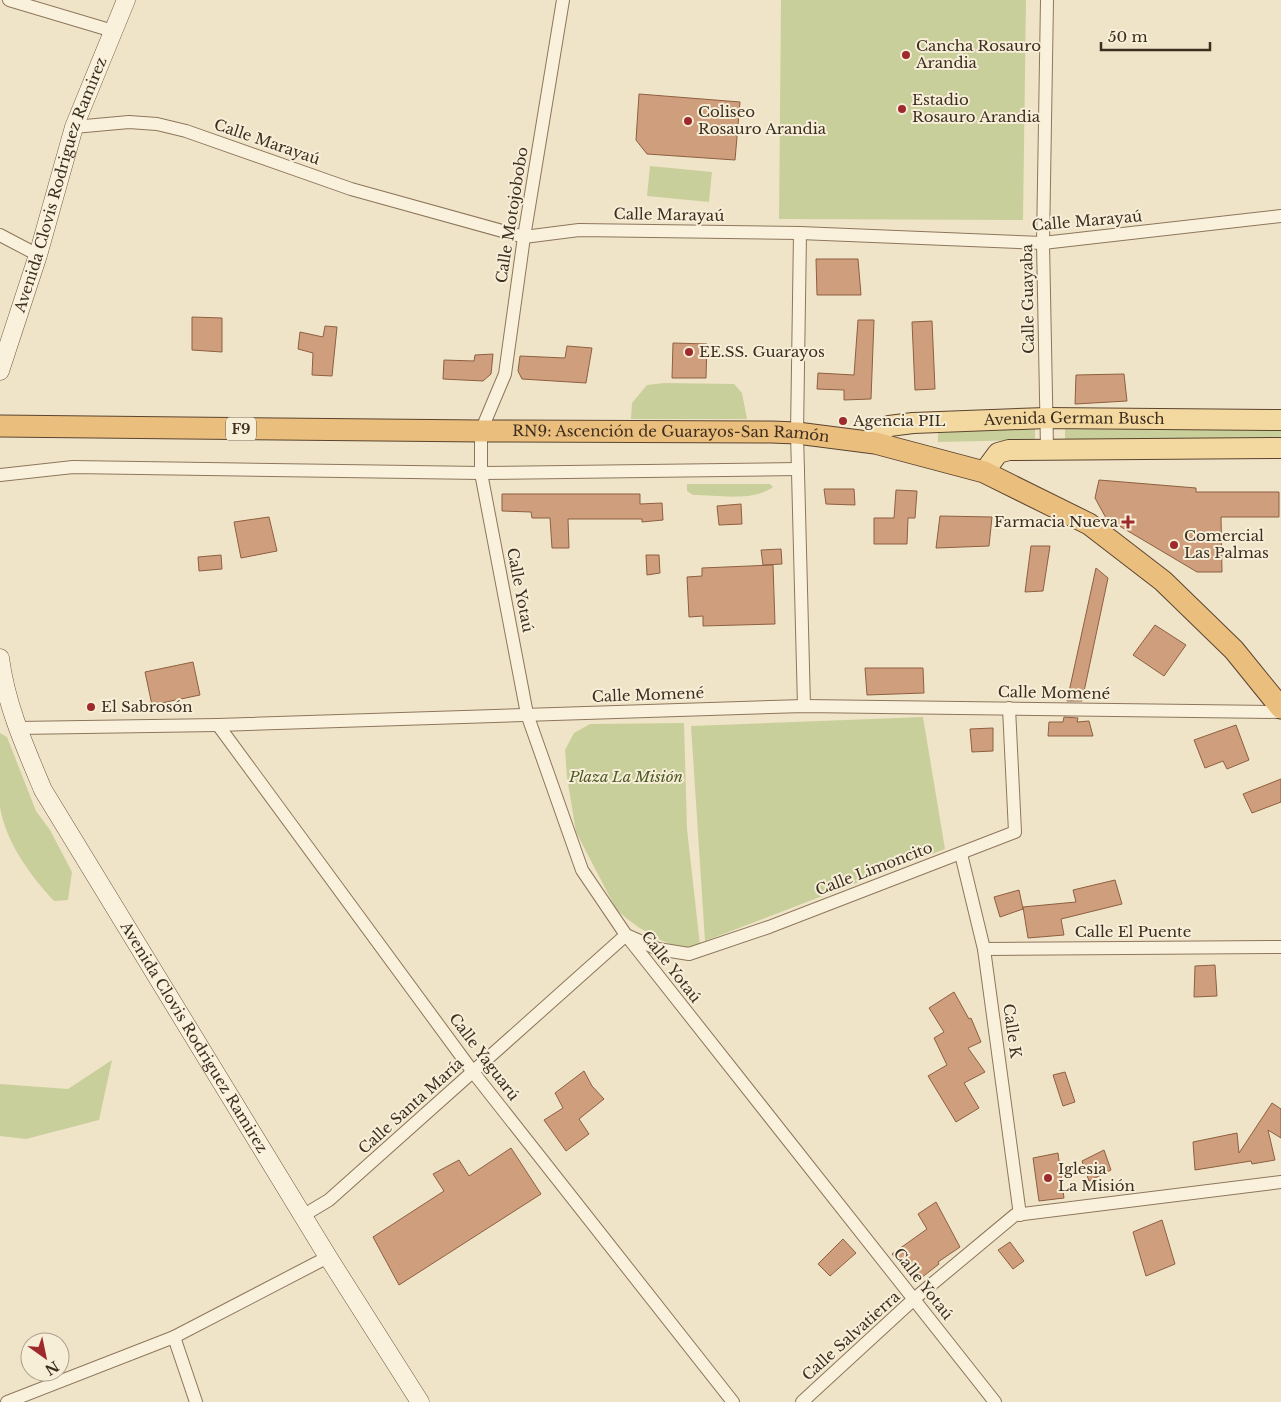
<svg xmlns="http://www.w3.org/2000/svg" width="1281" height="1402" font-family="'Libre Baskerville',serif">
	<rect width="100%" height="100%" fill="#f0e4c8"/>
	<g fill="#c9cf9b">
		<path d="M781,0H1026L1023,220L779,219Z"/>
		<path d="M650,166L712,172L709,202L647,196Z"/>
		<path d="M664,383L734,384L742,393L747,419H631L632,403L647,385Z"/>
		<path d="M1065,423L1281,428V442L1065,441Z"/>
		<path d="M1035,427V440L938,442V433Z"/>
		<path d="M687,484H770L773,487C753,502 717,495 693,495L687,491Z"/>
		<path d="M923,717L945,849L705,941L691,726Z"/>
		<path d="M684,723L687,829L700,945C695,946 689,949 685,948C663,945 631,924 616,909L576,832L567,777L565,750L574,733L590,724Z"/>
		<path d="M0,733L7,737L36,811L50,830L72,872L68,900L54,901C30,875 6,843 0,807C0,786 0,756 0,733Z"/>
		<path d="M112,1060L99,1120L26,1139L0,1136V1084L68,1089Z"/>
	</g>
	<g fill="#cf9f7d" stroke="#8d5f41">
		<path d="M639,94L740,102L735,160L647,154L636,140Z"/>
		<path d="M816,259H858L861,295H817Z"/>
		<path d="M192,317L222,318V352L192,350Z"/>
		<path d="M858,320H874L871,399L844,400V390L817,389L818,373L854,375Z"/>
		<path d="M932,321L935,389L915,390L912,322Z"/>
		<path d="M325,326L337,327L332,376L312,375L313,353L298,349L300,332L323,337Z"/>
		<path d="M673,343L707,344L706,378H672Z"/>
		<path d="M567,346L592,348L586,383L522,379L518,371L520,356L565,358Z"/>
		<path d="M493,354L491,374L483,381L443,379L444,360L474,361L475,355Z"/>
		<path d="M1124,374L1127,401L1075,404L1076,375Z"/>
		<path d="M1099,480L1196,488V492H1279V517H1221L1222,572H1197L1106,518L1095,498Z"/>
		<path d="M824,489H854L855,505L826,504Z"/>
		<path d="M896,490L917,491L915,518H908L907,544H874V518H894Z"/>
		<path d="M502,494H640V504L662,503L663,520L642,522V519H568L569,548H552L550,518H532L531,512L502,511Z"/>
		<path d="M741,504L742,524L719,525L717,506Z"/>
		<path d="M940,516L992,517L989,546L936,548Z"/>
		<path d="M269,517L277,551L241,558L234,522Z"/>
		<path d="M1031,546H1050L1043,591L1025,592Z"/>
		<path d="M781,549L782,564L763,565L761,550Z"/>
		<path d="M221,555L222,569L199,571L198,557Z"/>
		<path d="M646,555H659L660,573L647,575Z"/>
		<path d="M773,565L775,624L703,626V616L689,617L687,577L702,576V568Z"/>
		<path d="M1096,568L1108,578L1082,701H1067Z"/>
		<path d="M1155,625L1186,645L1164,676L1133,655Z"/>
		<path d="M193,662L200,695L152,705L145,672Z"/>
		<path d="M865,668H923L924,693L867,695Z"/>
		<path d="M1064,717L1078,718L1077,722L1089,721L1093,736H1048L1049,722H1063Z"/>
		<path d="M1236,725L1249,760L1227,769L1223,761L1205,768L1194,740Z"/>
		<path d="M993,728V751L972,752L970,729Z"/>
		<path d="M1281,779V802L1252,813L1243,794Z"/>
		<path d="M1115,880L1122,904L1061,919L1064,935L1028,938L1023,907L1076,902L1073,890Z"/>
		<path d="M1019,890L1023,909L1000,917L994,897Z"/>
		<path d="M1215,965L1217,996L1194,997L1195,966Z"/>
		<path d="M954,992L969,1019L971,1018L981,1042L968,1048L985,1072L964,1083L979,1108L956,1122L928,1076L947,1065L934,1038L944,1032L929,1008Z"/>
		<path d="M584,1071L592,1086L604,1099L579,1119L589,1134L566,1151L544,1120L563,1108L555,1093Z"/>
		<path d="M1065,1072L1075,1102L1063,1106L1053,1075Z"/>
		<path d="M1272,1103L1281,1109V1138L1268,1130L1275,1160L1252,1164L1251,1161L1195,1170L1193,1142L1237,1133L1239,1153Z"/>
		<path d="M511,1148L541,1194L399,1285L373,1237L444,1191L433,1174L459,1160L469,1176Z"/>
		<path d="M1104,1150L1111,1170L1089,1181L1082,1161Z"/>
		<path d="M1058,1153L1064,1198L1039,1201L1033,1158Z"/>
		<path d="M936,1202L960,1247L938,1262L939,1264L916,1282L892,1254L927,1229L918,1214Z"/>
		<path d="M1162,1220L1175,1264L1146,1276L1133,1232Z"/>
		<path d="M843,1239L856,1253L830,1276L818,1264Z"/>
		<path d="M1010,1242L1024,1261L1013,1269L998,1250Z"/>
	</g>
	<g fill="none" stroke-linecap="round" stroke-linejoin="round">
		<defs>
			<g id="minor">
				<path d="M9,0L113,31"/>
				<path d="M563,0L524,237L505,374L481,431V473L527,714L582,870L626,935L995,1402"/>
				<path d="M74,127L129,122L157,124L186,131L351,189L524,237L579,230L800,233L1043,243L1281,216"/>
				<path d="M800,233L797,433L804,706"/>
				<path d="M0,235L38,255"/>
				<path d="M1047,448L1043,243L1047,0"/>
				<path d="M0,475L73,467L481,473L798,469"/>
				<path d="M218,725L473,1072L733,1402"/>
				<path d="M17,728L218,725L804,706L1281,712"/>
				<path d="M961,854L984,949L1020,1215"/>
				<path d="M984,949L1281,947"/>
				<path d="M304,1215L329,1200L626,935L658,949L689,954L769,927L1015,832L1009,708"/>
				<path d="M174,1337L196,1402"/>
				<path d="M7,1402L174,1337L328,1257"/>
				<path d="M802,1402L914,1299L1015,1215L1281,1182"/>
			</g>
			<g id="secondary">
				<path id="s1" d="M0,371L38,255L74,127L126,0"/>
				<path id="s2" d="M0,658C6,705 25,747 43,790L328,1257L420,1402"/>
			</g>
			<g id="primary">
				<path id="s3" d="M875,443L882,431L889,426L913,423L1046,418L1281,420"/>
				<path d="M984,472L998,453L1009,450L1281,448"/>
			</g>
			<g id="trunk">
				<path id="s4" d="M0,426L481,431L771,432L797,433L875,443L984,472L1089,524L1163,581L1234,650L1281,708"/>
			</g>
		</defs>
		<use href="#minor" stroke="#8d765c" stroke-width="14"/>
		<use href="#secondary" stroke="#6f573f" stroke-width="19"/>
		<use href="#primary" stroke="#5b4430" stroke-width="22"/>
		<use href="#trunk" stroke="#5b4430" stroke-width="23"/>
		<use href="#minor" stroke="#faf1dc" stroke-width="12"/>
		<use href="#secondary" stroke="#faf1dc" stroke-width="18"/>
		<use href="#primary" stroke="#f3d9a0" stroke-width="20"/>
		<use href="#trunk" stroke="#eabe7c" stroke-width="21"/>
	</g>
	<g fill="#9e2a2b" stroke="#f7eed8" stroke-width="2">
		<circle cx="906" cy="55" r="5"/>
		<circle cx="902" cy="109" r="5"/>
		<circle cx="688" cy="121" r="5"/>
		<circle cx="689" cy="352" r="5"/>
		<circle cx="843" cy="421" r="5"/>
		<path d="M1125.5 514.5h5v5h5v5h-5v5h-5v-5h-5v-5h5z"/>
		<circle cx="1174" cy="545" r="5"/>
		<circle cx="91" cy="707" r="5"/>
		<circle cx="1048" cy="1178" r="5"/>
	</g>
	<g text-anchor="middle" stroke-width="4" stroke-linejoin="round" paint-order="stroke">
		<rect fill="#f7eed8" stroke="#756857" stroke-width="1" x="226" y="417.5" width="30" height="23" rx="4"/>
		<g font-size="14" font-weight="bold" fill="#3d2e20">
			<text x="241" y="434">F9</text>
		</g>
		<g font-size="15" fill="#3d2e20" stroke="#f7eed8" text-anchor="start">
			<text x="916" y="51">Cancha Rosauro<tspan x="916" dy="17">Arandia</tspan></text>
			<text x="912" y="105">Estadio<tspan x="912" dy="17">Rosauro Arandia</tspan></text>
			<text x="698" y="117">Coliseo<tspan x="698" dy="17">Rosauro Arandia</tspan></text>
			<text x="699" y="357">EE.SS. Guarayos</text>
			<text x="853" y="426">Agencia PIL</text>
			<text x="1118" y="527" text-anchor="end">Farmacia Nueva</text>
			<text x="1184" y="541">Comercial<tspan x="1184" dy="17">Las Palmas</tspan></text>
			<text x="101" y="712">El Sabrosón</text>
			<text x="1058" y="1174">Iglesia<tspan x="1058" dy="17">La Misión</tspan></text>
		</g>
		<g font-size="15" fill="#3d2e20" stroke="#f7eed8">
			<text transform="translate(267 142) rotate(19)" y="5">Calle Marayaú</text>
			<text dy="5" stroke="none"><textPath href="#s1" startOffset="196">Avenida Clovis Rodriguez Ramirez</textPath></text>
			<text transform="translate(512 215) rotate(-81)" y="5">Calle Motojobobo</text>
			<text transform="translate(669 215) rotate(1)" y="5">Calle Marayaú</text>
			<text transform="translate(1087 221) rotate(-5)" y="5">Calle Marayaú</text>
			<text transform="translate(1028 299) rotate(-91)" y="5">Calle Guayaba</text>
			<text dy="5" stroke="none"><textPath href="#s3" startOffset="208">Avenida German Busch</textPath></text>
			<text dy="5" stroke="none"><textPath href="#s4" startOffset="671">RN9: Ascención de Guarayos-San Ramón</textPath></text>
			<text transform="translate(520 590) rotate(79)" y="5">Calle Yotaú</text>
			<text transform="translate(1054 693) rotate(1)" y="5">Calle Momené</text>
			<text transform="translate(648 695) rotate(-2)" y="5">Calle Momené</text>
			<text transform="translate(874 869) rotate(-21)" y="5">Calle Limoncito</text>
			<text x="1133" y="937">Calle El Puente</text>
			<text transform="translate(671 967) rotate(52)" y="5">Calle Yotaú</text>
			<text transform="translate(1012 1031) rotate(82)" y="5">Calle K</text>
			<text dy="5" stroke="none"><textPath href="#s2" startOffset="429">Avenida Clovis Rodriguez Ramirez</textPath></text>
			<text transform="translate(484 1057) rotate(53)" y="5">Calle Yaguarú</text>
			<text transform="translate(411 1106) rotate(-42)" y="5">Calle Santa María</text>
			<text transform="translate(923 1284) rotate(52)" y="5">Calle Yotaú</text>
			<text transform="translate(851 1336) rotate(-42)" y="5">Calle Salvatierra</text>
		</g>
		<g font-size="15" font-style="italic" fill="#4d5a26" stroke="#f7eed8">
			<text x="626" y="782">Plaza La Misión</text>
		</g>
	</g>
	<g transform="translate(45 1357) rotate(147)"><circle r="24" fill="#f7eed8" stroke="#ada18e"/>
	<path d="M0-4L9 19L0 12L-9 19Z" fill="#9e2a2b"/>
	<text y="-8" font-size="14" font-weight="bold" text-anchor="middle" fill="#3d2e20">N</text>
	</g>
	<path d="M1101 42v8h109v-8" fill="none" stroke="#3d2e20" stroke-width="2.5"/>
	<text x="1108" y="42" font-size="15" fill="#3d2e20" stroke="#f7eed8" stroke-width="4" paint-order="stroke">50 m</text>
</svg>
